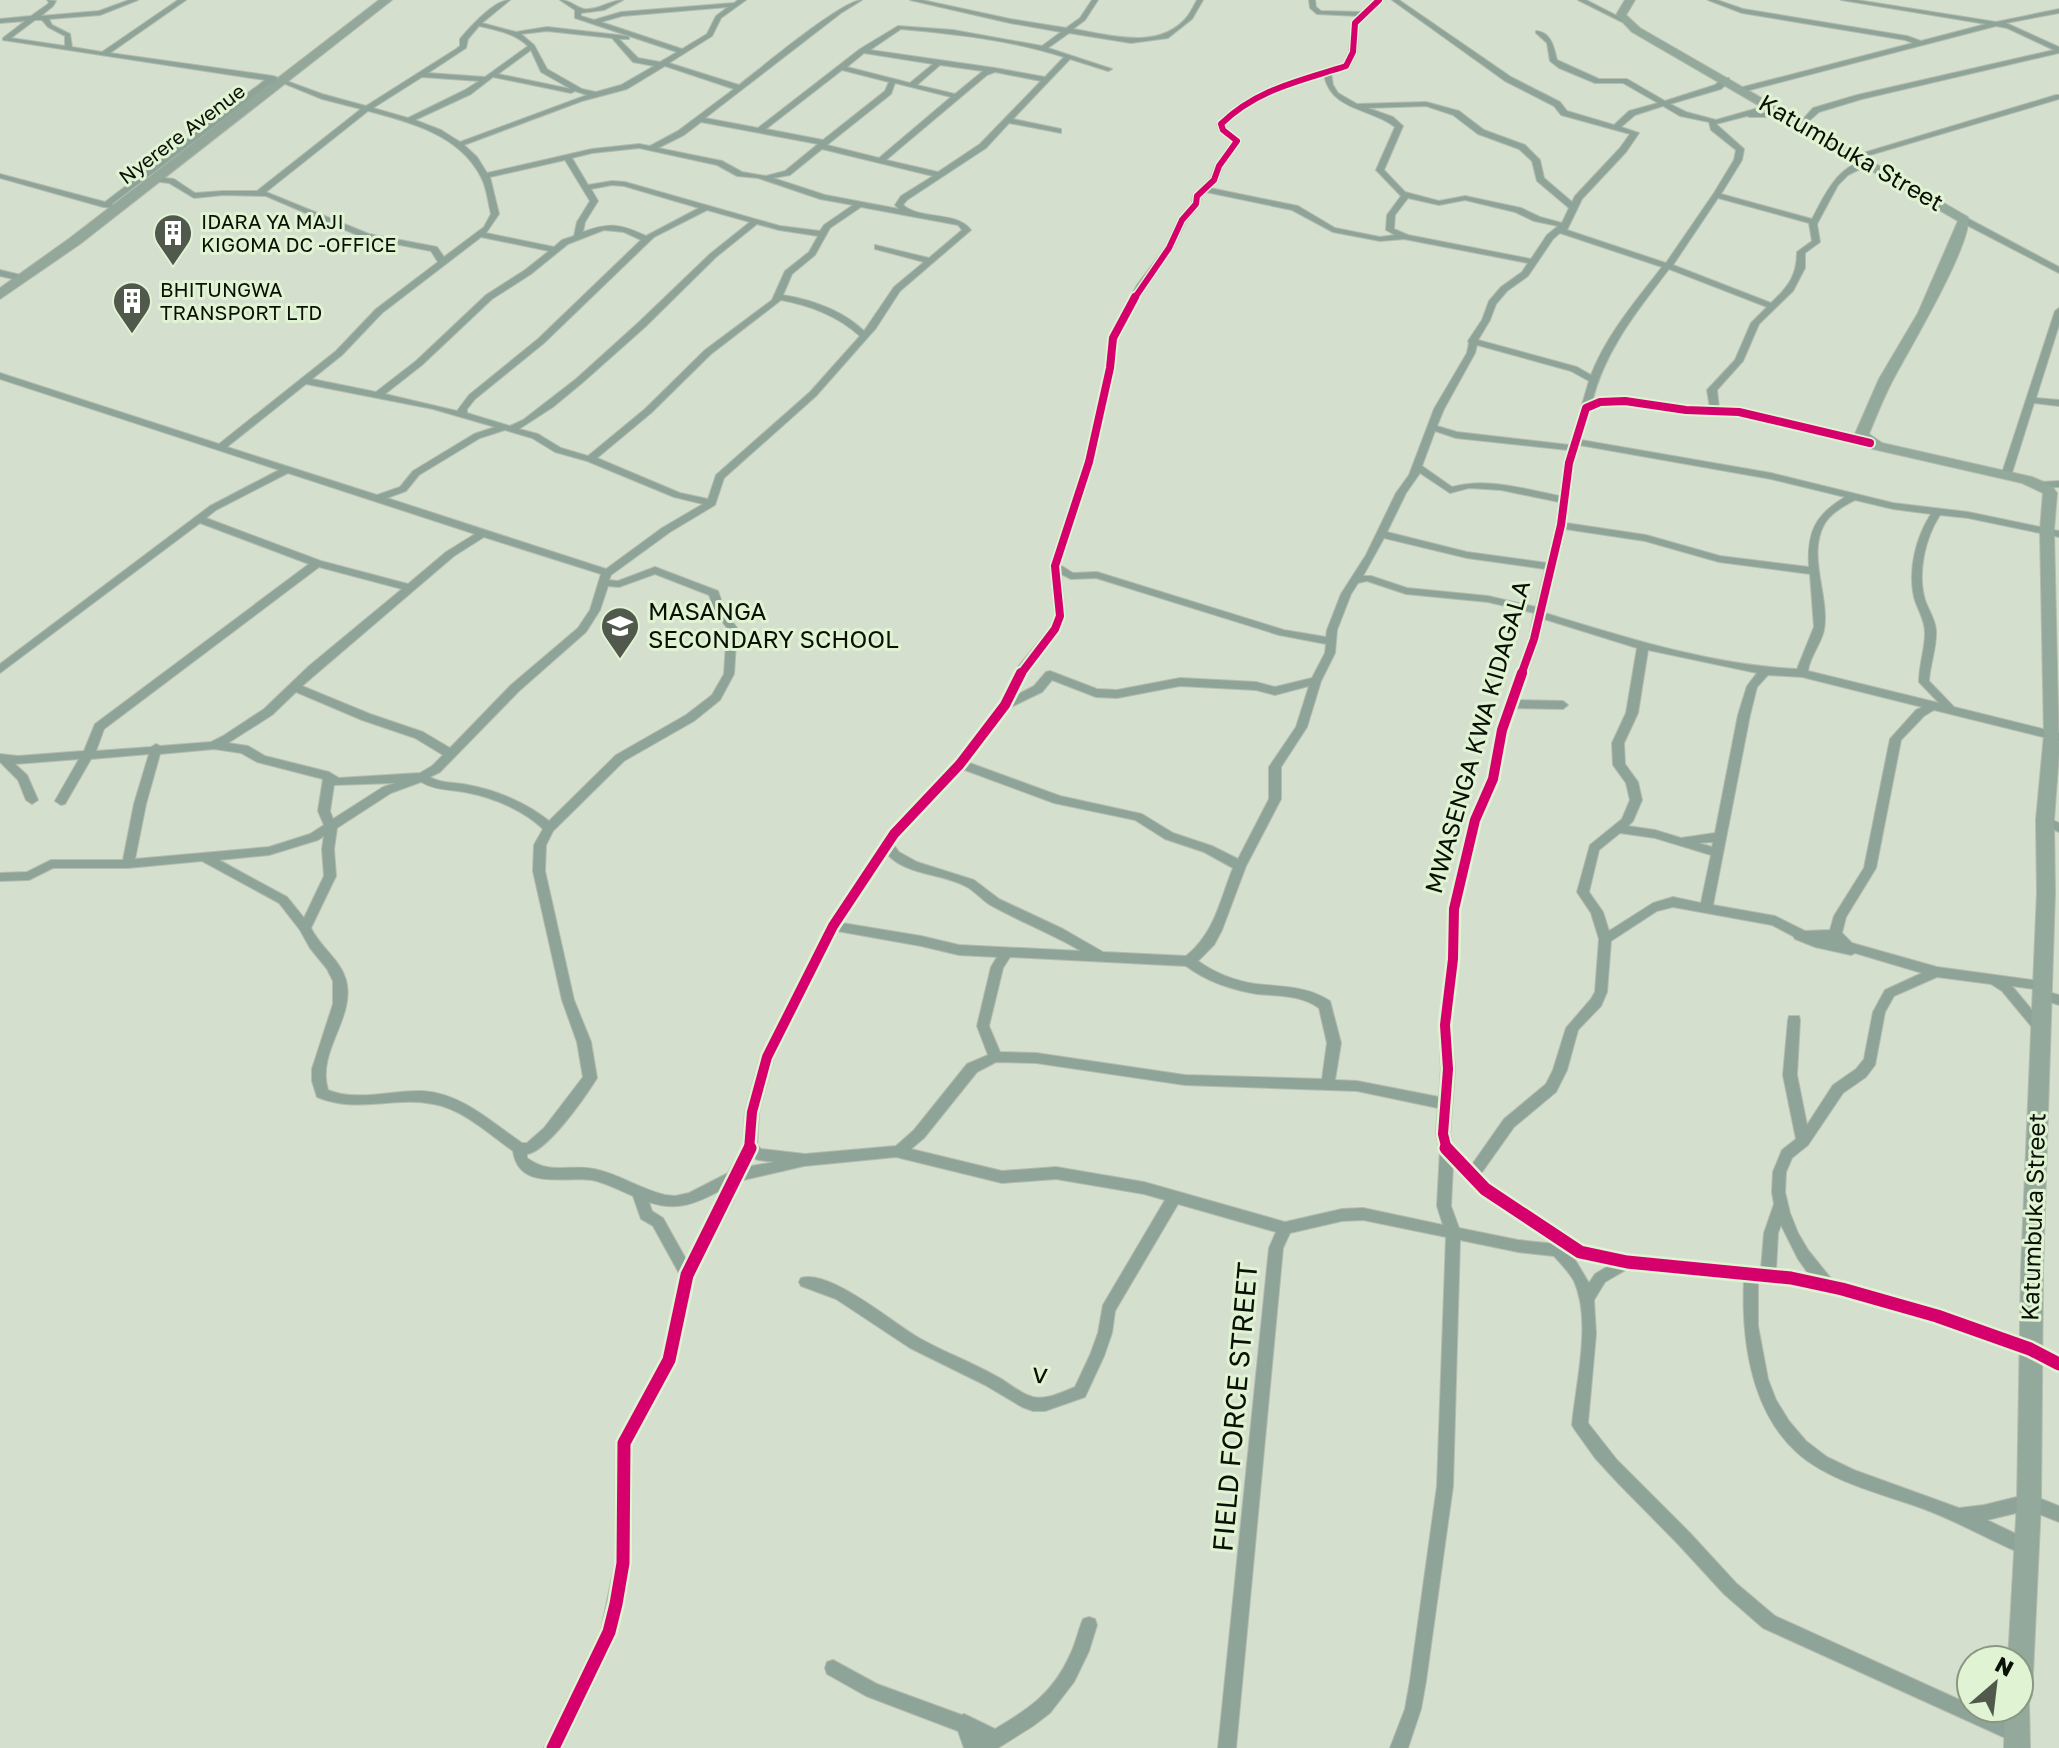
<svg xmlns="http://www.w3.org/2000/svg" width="2059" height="1748" font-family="'Golos Text',sans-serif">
	<rect width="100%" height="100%" fill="#d4dfcd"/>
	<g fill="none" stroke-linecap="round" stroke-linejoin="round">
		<defs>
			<g id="street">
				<path d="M47,0L56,1L53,6L41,16L99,11L129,0H138L100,15L49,19L52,25L70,34L72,47L102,52L178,0H186L110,53L273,76L322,94L366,106L456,49L460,46V39C471,26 494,0 510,0L482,23L516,32L547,27L627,36L629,37V39H619L638,58L660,62L677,52L575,18V10L560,0C570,0 575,7 584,9C598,11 610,0 623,0L604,10L581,13V16L594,20L621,12L734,3L738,0H746L721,18L712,36L669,63L739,85C760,69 842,0 862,0L841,13L705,118L758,128L860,49L898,26L953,30L1042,46L1061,32L1010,23L910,0H922L1010,19L1066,28L1080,18L1092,0H1098L1085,20L1073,29C1110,35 1159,51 1187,17C1191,12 1194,5 1197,0H1203L1192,19L1168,38L1131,43L1069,33L1048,48L1112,69L1108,71L1070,59L1013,119L1061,129V133L1009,123L986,148L907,200L903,205C922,221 955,210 971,230L900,291L876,328L816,396L724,478L715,505L670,532L611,575L609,580L618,581L655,567L718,591L725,611L737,628L734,674L720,700L694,721L624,761L553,831L546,845L545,871L574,1000L591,1042L597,1078C586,1096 547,1152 527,1154V1158C550,1175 569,1164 594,1169C619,1174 640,1189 665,1195L675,1196L689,1193L728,1173L743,1146L745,1112L760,1057L829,923L890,831L956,761L1000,704L1018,667L1050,628L1055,616L1050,566L1084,462L1106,368L1109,338L1137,285L1165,248L1178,220L1192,204L1193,196L1210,179L1215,166L1233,141L1220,132L1217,124C1252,87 1298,80 1343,65L1349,52L1352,23L1358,16L1317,14L1310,8L1309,0H1315L1316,7L1321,11L1363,12L1375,0H1382L1358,24L1357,52L1349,68L1331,73L1333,85L1338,93L1357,104L1426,102L1459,111L1484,130L1525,145L1540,160L1544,178L1572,202L1575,196L1620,148L1630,134L1561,115L1554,106L1505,81L1392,0H1399L1511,77L1560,102L1567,111L1614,125L1629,111L1658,103L1623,83H1595L1559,68L1550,61L1547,43L1536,33V31C1551,32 1554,47 1557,60L1599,79H1627L1665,101L1715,85L1723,78H1729V82L1721,89L1670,104L1686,112L1716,120L1772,104H1775V108L1756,113H1790L1791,115L1787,117H1750L1747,116L1716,124L1744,149L1742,160L1721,194L1812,219C1825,195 1838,163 1870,160V164L1848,175L1838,185L1817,224L1820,242L1805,253V268L1793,291L1759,324L1743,361L1717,390L1719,408L1739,409L1870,440L1875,443L1873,445L1870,446L1739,415L1686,413L1625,404L1602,405L1590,410L1581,440L1771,473L1893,503L1968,512L2059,531V537L1968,518L1940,515C1925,538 1917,573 1925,600C1929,611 1935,619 1936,630C1937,647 1930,664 1929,681L1954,707L2059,733V741L1934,710L1924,716L1901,740L1876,868L1846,917L1842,933L1852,943L1937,967L2046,982L2048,985L2046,988L2042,990L2012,986L2047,1028L2046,1032H2036L2002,991L1991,984L1937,977L1894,996L1885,1012L1875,1065L1866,1077L1843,1093L1808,1145L1792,1158L1786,1172L1785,1192L1790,1213L1798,1233L1808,1250L1833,1281L1937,1309L2035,1344L2059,1356V1371L2025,1354L1937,1323L1842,1295L1791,1284L1758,1281V1326L1768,1379L1776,1400L1789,1421L1806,1441L1827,1457L1854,1470L1959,1508L1984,1505L2029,1494L2059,1506V1522L2029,1510L1987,1520L2031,1541L2033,1547L2031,1553L2025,1555C1991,1541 1959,1522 1924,1509C1889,1496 1853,1488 1820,1469C1754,1432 1741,1349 1744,1280L1629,1268L1605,1282L1594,1300L1596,1334L1588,1423L1617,1460L1690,1533L1736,1583L1775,1616L1971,1705V1708H1978L2022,1728L2025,1734L2022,1740L2016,1743L2010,1740L1763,1628L1724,1594L1678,1544L1618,1483L1595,1458L1575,1430L1572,1425C1576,1382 1592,1321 1574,1281C1569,1272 1561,1264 1554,1256L1518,1252L1460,1240L1453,1486L1426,1681L1421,1709L1408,1748H1390L1405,1709L1410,1681L1437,1486L1446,1237L1363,1220L1342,1221L1290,1233L1283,1248L1236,1748H1218L1269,1248L1276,1232L1178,1204L1115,1311L1112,1333L1104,1356L1085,1397L1045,1411H1033L1022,1407L985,1385L910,1348L836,1299L801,1286L799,1282L801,1278C830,1269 893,1323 919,1338C944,1352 971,1362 996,1376C1008,1382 1020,1394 1033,1397C1048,1400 1062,1392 1075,1387L1090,1355L1098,1333L1103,1305L1165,1200L1144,1194L1056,1179L1002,1183L896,1157L804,1166L739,1181L734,1199L694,1276L676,1360L632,1444L631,1563L624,1604L615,1638L562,1748H544L601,1630L615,1563L616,1443L662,1359L680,1275L653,1226L641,1219L633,1196C619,1190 606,1183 592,1180C564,1176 519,1191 513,1151C489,1134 463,1109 433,1104C393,1096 358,1114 317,1097L312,1081V1069L333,1004V981L327,969L310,948L300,930L279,903L202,861L128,868H53L29,880L0,881V873L27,872L51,860H123L134,804L149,754L91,759L65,804L61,805L55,801L79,759L15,764L27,775L38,800L32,804L26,800L18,780L0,762V754L18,756L84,751L95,724L309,564L200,523L0,673V664L210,506L279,470L0,379V373L219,444L336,351L376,309L438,262L431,251L364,238L266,196L223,195L194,198L169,183L152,181L151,179L155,177L174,179L195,193L223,191H257L361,109L322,99L283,83L273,82L112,204L115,206L114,208L103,207L0,178V174L105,202L265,80L3,40V38L25,21L0,23V19L31,16L48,4L49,2ZM728,7L716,16L707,34L682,49L601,22L622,16ZM35,20H42L48,27L65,36V46L11,38ZM479,26C497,30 514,33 528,46L485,77L428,73L466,48L468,39ZM901,29C956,34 1011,40 1064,57L1045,77L995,68L870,50ZM547,31L612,38L633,62L654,66L621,85L596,92L582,89L547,69L534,45L521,34ZM531,50L541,72L571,89L498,74ZM864,53L933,64L910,83L847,67ZM940,65L983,71L955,94L917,85ZM665,66L734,89L678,131L650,146L639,144L592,149L487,173L477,157L464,145L582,101L627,89ZM842,70L889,82L885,91L823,140L766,129ZM995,72L1041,81L980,144L938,172L886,160L987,75ZM1324,75C1331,111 1371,108 1395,127L1376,170L1401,196L1387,215L1386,230L1395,235L1380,237L1335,228L1298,206L1210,188L1218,180L1223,166L1241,141L1226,129L1225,124C1256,95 1284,87 1324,75ZM422,77L479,81L465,90L408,118L373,108ZM493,77L571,93L575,91L587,95L460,142L441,130L415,120L471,94ZM895,83L951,97L879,158L827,145L891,94ZM1426,106L1453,115L1478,134L1519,149L1532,161L1537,181L1569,208L1562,223L1540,217L1521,208L1465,196L1439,201L1405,192L1384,170L1403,126L1393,117L1368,108ZM1663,106L1680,116L1709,122L1711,130L1736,150L1734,160L1714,193L1666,263L1567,230L1582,199L1626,152L1639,133L1621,127L1635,115ZM368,111C410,122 460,135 481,177C487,188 488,202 491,214L484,227L444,257L437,247L369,234L266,192ZM701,122L818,144L785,171L766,176L742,172L722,161L658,148L684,135ZM639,148L717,165L737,176L758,178L820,199L853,205L824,225L820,231L780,226L625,182L612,181L588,185L572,158L592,153ZM822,149L933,176L901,196L895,205L899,209L825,195L773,178L790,175ZM565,160L590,201L577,222L574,236L562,240L554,247L486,233L499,214L490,177ZM612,185L624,186L699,208L646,236C620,224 610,222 583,232L585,222L598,201L591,189ZM1206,192L1292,210L1333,232L1380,241L1404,239L1528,263L1522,272L1501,287L1489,301L1482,320L1468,341L1469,343L1467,353L1434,409L1409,475L1396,493L1366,555L1341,594L1327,630L1326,637L1284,630L1097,572L1073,573L1060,565L1094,462L1114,368L1117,338L1145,285L1173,248L1186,221L1199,206L1201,197ZM1408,198L1439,205L1465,200L1515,212L1534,221L1558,226L1547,235L1531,259L1408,235L1394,229L1395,215ZM1718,198L1809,223L1812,241L1797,252C1797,276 1788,287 1771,303L1673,265ZM861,207L958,225L962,230L929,258L875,245V249L924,262L894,287L864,331C842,310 812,300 783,295L792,274L815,255L830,228ZM707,210L750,222L710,254L638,323L576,379L523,420L510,426L467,413V409L475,399L544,343L654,237ZM757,224L779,230L818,236L809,252L785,271L772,300L705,350L645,409L588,456L561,448L538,434L519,429L553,407L582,383L645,327L716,257ZM604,230L624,232L641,240L538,339L469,395L457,411L385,394L422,365L492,299L531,274L568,244ZM1560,233L1662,267C1636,301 1607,334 1591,375L1577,367L1478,340L1490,320L1496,304L1507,291L1528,276L1553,239ZM481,237L549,251L525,270L486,295L416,361L376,392L312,379L342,355L382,313ZM1669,269L1767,307L1751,323L1735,360L1707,390L1710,408C1678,407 1619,392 1592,402C1605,350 1637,311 1669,269ZM781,300C809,305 838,316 860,336L810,392L716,475L708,499L680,493L597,458L651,413L711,354ZM1477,345L1571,371L1589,381L1570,445L1457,432L1437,426L1444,409L1475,353ZM306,384L433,409L495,427L474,434L413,471L400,487L377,495L227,447ZM505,430L532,438L555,452L587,461L674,497L703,504L662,528L606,569L387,498L406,491L419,475L480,438ZM1435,431L1456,438L1568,450L1564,463L1560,496C1524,489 1487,477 1452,487L1422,466ZM1579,445L1771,479L1845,497C1815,515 1807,532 1809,567L1720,556L1646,535L1566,523L1574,463ZM288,473L475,534L446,552L408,584L321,561L206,518L216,510ZM1420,473L1450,493L1469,488L1501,490L1559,502L1556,525L1547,563L1467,552L1387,532L1406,493ZM1855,500L1893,509L1931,514C1916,537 1908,569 1914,597C1917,609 1925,619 1925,633C1925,649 1919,665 1919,682L1939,703L1808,671C1810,656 1821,644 1824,630C1830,596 1806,555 1825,523C1832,512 1844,506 1855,500ZM1565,529L1645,541L1719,562L1810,574L1814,627L1797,669C1711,665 1627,638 1545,613ZM484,537L601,574L590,610L578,628L511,685L450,748L423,732L370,714L302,686L454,556ZM1384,538L1467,558L1545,569L1536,607L1488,596L1407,588L1371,576H1363ZM319,567L402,589L309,666L264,709L223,736L211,742L160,746L156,744L151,747L96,751L104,729ZM655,574L709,595L715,612L727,628L724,674L712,695L686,715L616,755L549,821C527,803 496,790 468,785C455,782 442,784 430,777L440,772L519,691L586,632L600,610L608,586L619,587ZM1061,574L1071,579L1096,578L1279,635L1326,644L1325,653L1312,678L1275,687L1256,682L1180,678L1117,690L1097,689L1050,671L1046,672L1034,686L1015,696L1027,671L1059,631L1065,616ZM1367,581L1406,594L1488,602L1534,613L1529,639L1496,730L1487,779L1469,820L1448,909L1447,959L1439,1025L1441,1069L1439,1097L1357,1081L1335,1080L1341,1043L1330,1001C1307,986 1282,987 1256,984C1235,981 1215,973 1198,961L1214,945L1222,930L1246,866L1281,799V767L1307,727L1321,681L1335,653L1337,630L1351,594L1358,583ZM1544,619L1637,648L1626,713L1612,743L1613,765L1626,783L1630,800L1622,819L1590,845L1577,892L1591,913L1599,939L1595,992L1591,999L1566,1028L1553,1070L1546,1084L1504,1119L1471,1166L1453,1147L1450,1134L1455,1069L1451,1025L1459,959L1460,909L1481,820L1499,779L1508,730L1515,708L1563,709L1568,705L1563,701L1518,700L1539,639ZM1648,650L1757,673L1747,686L1738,715L1715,833L1681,838L1655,830L1628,826L1633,821L1642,800L1638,782L1625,764L1624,743L1638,713ZM1768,675L1802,677L1922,707L1916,710L1890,739L1864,868L1834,916L1830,930L1805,931L1775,916L1713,905L1750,715L1757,687ZM1052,680L1096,697L1117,698L1180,686L1256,690L1275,695L1309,686L1296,727L1269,767V799L1238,859L1212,846L1173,833L1142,814L1060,796L967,762L1009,708L1042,692ZM296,692L362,720L415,738L443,755L432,766L420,773L339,778L329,772L265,756L248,746L228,743L272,715ZM214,749L241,753L257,762L323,779L318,811L324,825L310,834L269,847L135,859L146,804L160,754ZM962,769L1054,803L1135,820L1165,839L1204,852L1233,868C1220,900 1215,933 1186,956L1103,952L1063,929L999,899L974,880L917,862L899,852L893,844L898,837ZM421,782C436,791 452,789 469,793C495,798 524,811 543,829L534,845L533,871L562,1000L577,1042L583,1077L544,1128L527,1143H522C491,1122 461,1093 422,1091C391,1090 357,1102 328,1090C316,1051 356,1018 346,980C340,959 320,947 311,928L336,876L334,849L337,828L391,793ZM395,783L383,787L333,819L330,811L334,785ZM1620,833L1655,838L1711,855L1701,903L1673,897L1653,903L1609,931L1603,912L1589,892L1599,850ZM324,836L322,849L324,876L304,918L287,897L219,860L269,855L318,840ZM1713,842L1712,847L1699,843ZM887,854C907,876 943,873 967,887C976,892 983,901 992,906C1021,922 1052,934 1081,951L959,945L921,936L842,923ZM1673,907L1772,925L1793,936L1795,939L1815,947L1851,955L1855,953L1922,973L1885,990L1873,1012L1864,1059L1856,1069L1833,1085L1807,1125L1797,1075L1800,1020L1799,1016H1789L1788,1020L1783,1075L1796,1139L1782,1150L1773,1172L1772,1192L1774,1204L1764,1233L1761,1269L1627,1256L1583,1247L1490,1185L1480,1175L1514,1127L1556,1092L1567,1070L1578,1030L1601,1006L1607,992L1611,941L1657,911ZM837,931L921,946L959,955L997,957L991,967L977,1026L988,1055L967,1064L914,1130L896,1146L805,1154L761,1149L757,1145L759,1112L774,1057ZM1010,957L1186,966C1206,981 1232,990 1257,994C1279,996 1301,995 1319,1008L1327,1043L1322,1079L1185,1075L1036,1053L1000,1052L989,1026L1003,968ZM996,1062L1036,1063L1185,1085L1357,1091L1438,1108L1436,1134L1440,1150L1437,1206L1443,1225L1363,1208L1342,1209L1285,1222L1144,1182L1056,1167L1002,1171L911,1149L924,1138L977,1072ZM752,1157L758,1160L774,1162L746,1167ZM1453,1165L1480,1193L1556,1244L1518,1240L1459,1228L1451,1206ZM723,1189L720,1198L687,1261L663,1218L652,1211L649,1202C677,1212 698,1203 723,1189ZM1781,1225L1798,1259L1810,1276L1776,1270L1778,1233ZM1574,1258H1578L1610,1265L1595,1274L1589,1283Z"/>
				<path d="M1578,0H1586L1627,21L1622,22Z"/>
				<path d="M1708,0H1717L1743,9L1907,36L1921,41L1986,24L1841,0H1857L1996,22L2059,9V13L2006,23L2059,47V53L1862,99L1819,112L1803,126L1799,124L1813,108L1857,95L2054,50L2007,28L1996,26L1742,92L1738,90L1739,88L1913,43L1905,40L1742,13Z"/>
				<path d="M2056,95H2059V99L1860,158L1853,156Z"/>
				<path d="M1961,218H1967L2059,267V273L1961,222Z"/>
				<path d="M0,270L25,276L26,278L22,281L0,276Z"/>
				<path d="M2059,308V325L2036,398L2059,400V406L2034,403L2011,476L2009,478H2003L2001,476L2055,311Z"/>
				<path d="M2059,481V487L2042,488L2037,485L2042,482Z"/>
				<path d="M2045,816L2059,823V832L2041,823L2039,820L2041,817Z"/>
				<path d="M2042,990L2059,995V1005L2038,998L2036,995L2038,992Z"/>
				<path d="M1089,1617L1095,1619L1097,1625L1089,1651L1074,1682L1050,1713L1033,1726L998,1748H964L958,1731L866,1696L827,1674L825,1668L827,1662L833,1660L877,1684L962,1715L964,1714L995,1729C1029,1709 1053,1693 1070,1655C1076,1643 1078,1631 1083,1619Z"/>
			</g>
			<path id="secondary" d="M1625,0H1635L1626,15L1640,28L1968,217C1973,242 1910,348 1895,376C1885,394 1877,414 1869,434L1882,443L2032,477L2051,485L2057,493L2054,530L2059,753L2054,820L2055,892L2043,1269L2041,1502L2032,1695L2029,1703L2030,1748H2004L2005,1708H2019V1660H2008L2017,1502L2021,1269L2037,892L2036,820L2044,735L2040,530L2043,493L2022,483L1873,449L1865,446L1855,434L1879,379L1918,313L1958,221L1632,32L1616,15Z"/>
			<path id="primary" d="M379,0H392L80,244L0,299V288L70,238Z"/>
		</defs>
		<use href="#street" stroke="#b5bcaf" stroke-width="2"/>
		<use href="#secondary" stroke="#b5bcaf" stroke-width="2"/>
		<use href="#primary" stroke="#b5bcaf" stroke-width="2"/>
		<use href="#street" fill="#8fa499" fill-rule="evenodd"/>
		<use href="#secondary" fill="#93a99b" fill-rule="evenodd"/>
		<use href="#primary" fill="#93a79a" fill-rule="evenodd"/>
		<defs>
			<path id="cycleway-far3" d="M1134,299L1169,248L1182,220L1196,204L1197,196L1214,180L1219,166L1237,141L1223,130L1221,124C1257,89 1300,81 1346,66L1353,52L1355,23L1379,0"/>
			<g id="cycleway-far2">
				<path d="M1020,675L1055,629L1060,616L1055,566L1089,462L1110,368L1113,338L1135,297"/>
				<path d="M1521,675L1534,639L1561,525L1569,463L1586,408L1600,402L1625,401L1686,410L1739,412L1870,443"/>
			</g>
			<g id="cycleway-far1">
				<path d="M749,1150L752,1112L767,1057L833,926L894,834L960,764L1005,705L1021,673"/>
				<path d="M1447,1150L1443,1134L1448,1069L1445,1025L1453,959L1454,909L1475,820L1493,779L1502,730L1522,673"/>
			</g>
			<g id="cycleway">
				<path d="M1446,1148L1485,1189L1580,1252L1627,1262L1791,1278L1842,1289L1937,1316L2030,1349L2059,1364"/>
				<path d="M553,1748L609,1632L616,1604L623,1563L624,1443L669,1360L687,1275L750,1148"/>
			</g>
		</defs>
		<use href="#cycleway-far3" stroke="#e0f3d3" stroke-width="9"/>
		<use href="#cycleway-far2" stroke="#e0f3d3" stroke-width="12"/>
		<use href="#cycleway-far1" stroke="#e0f3d3" stroke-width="15"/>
		<use href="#cycleway" stroke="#e0f3d3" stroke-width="18"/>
		<use href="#cycleway-far3" stroke="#d6006c" stroke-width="6"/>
		<use href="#cycleway-far2" stroke="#d6006c" stroke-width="8"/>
		<use href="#cycleway-far1" stroke="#d6006c" stroke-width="10"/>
		<use href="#cycleway" stroke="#d6006c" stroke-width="13"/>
	</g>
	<defs>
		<symbol id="building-pin" viewBox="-11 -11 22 30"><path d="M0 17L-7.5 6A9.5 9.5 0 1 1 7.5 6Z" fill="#51584c" stroke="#e0f3d3"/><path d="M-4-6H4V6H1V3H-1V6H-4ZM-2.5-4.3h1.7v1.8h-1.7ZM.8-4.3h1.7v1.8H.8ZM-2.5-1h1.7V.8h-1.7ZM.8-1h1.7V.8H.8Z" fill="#fff"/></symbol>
		<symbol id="school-pin" viewBox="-11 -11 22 30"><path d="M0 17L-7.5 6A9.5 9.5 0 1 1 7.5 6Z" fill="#51584c" stroke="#e0f3d3"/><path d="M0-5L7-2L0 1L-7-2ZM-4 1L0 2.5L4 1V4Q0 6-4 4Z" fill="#fff"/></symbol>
	</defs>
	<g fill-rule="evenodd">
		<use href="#building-pin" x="151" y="211" width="44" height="60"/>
		<use href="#building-pin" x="110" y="279" width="44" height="60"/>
		<use href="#school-pin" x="598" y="604" width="44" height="60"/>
	</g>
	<g text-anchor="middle" stroke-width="6" stroke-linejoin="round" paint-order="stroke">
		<g font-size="20" fill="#0a1006" stroke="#e0f3d3">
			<text transform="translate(182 134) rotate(-37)" y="7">Nyerere Avenue</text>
		</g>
		<g font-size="20" fill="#0a1006" stroke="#e0f3d3" text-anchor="start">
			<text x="201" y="229">IDARA YA MAJI<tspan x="201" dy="23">KIGOMA DC -OFFICE</tspan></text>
			<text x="160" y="297">BHITUNGWA<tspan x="160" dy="23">TRANSPORT LTD</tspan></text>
		</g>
		<g font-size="24" fill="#0a1006" stroke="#e0f3d3">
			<text transform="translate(1851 153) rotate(30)" y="8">Katumbuka Street</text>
			<text transform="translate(1478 737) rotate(-74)" y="8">MWASENGA KWA KIDAGALA</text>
			<text transform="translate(2034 1217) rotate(-88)" y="8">Katumbuka Street</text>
		</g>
		<g font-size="24" fill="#0a1006" stroke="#e0f3d3" text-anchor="start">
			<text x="648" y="620">MASANGA<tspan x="648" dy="28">SECONDARY SCHOOL</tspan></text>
		</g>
		<g font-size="28" fill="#0a1006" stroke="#e0f3d3">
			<text transform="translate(1040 1373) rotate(6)" y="10">v</text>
			<text transform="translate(1235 1407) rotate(-85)" y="10">FIELD FORCE STREET</text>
		</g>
	</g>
	<g transform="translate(1995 1684) rotate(28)"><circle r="38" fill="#e0f3d3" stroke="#8a9881" stroke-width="2"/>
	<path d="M0-6L14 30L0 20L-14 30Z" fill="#51584c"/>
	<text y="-12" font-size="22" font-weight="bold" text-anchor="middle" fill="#0a1006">N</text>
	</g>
</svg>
